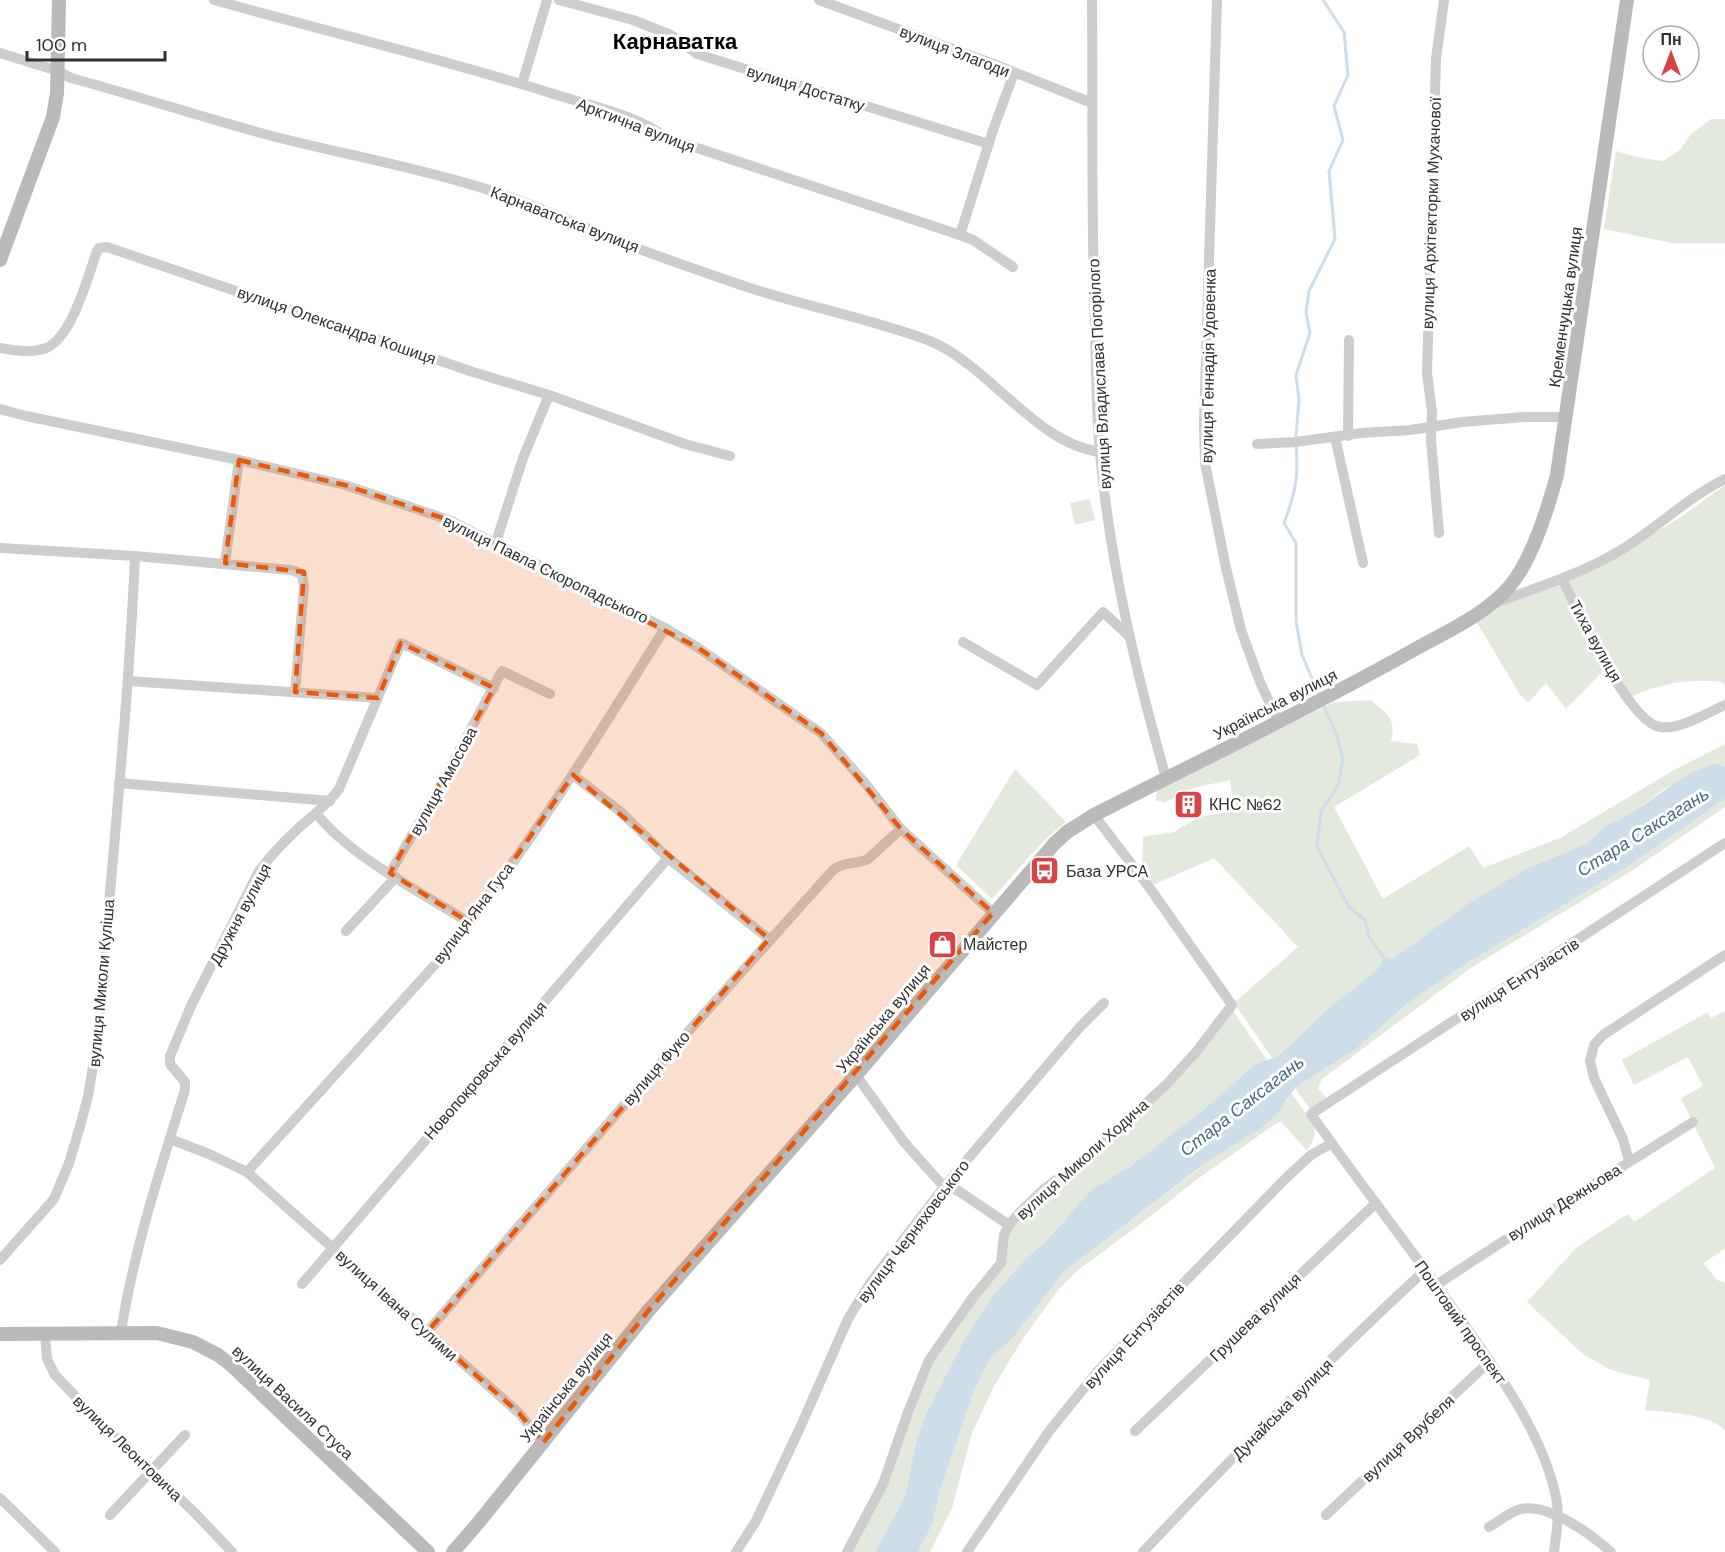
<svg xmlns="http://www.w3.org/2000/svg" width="1725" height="1552" font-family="'DM Sans',sans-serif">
	<rect width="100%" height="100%" fill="#fff"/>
	<g fill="#e3e9dd">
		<path d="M1711,119H1725V243H1672L1604,229L1616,151L1641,158L1663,161L1680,150L1691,134Z"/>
		<path d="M1725,485V687L1722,682C1689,678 1655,684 1625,700L1615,684L1603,671L1566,709L1546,683L1528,703L1519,693L1476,621L1495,607L1594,569L1678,519Z"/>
		<path d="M1090,499L1095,520L1075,525L1070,503Z"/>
		<path d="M1371,700C1387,715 1397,718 1391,741L1417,744L1420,755L1334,807L1383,899L1469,846L1483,868L1560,838L1674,770L1725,744V767L1715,763L1663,790L1633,812L1604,827L1587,843L1526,869L1470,902L1393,959L1385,957L1377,970L1331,1006L1278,1056L1272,1058L1234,1003L1298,947L1214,858L1153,885L1142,866L1143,837L1174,832L1199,817L1234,811L1230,780L1193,788L1164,803L1156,800L1157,789L1334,702Z"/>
		<path d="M1015,769L1066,822C1037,844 1016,872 992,899L956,865Z"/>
		<path d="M1725,799V807L1630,872L1472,967L1322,1079L1318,1088L1328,1100L1310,1109L1295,1088L1355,1050L1408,1003L1469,962L1627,867Z"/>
		<path d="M1230,1007L1267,1060L1253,1065L1213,1102L1128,1168L1092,1189L1046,1241L1026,1258L991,1298L964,1340L924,1418L916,1442L905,1496L875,1552H847L883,1484L929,1360L1001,1263L1009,1225L1166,1085Z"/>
		<path d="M1725,1011V1249L1703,1263L1717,1280L1725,1283V1430C1709,1414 1667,1412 1645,1410L1650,1380L1611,1370L1583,1354L1527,1302L1577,1247L1628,1214L1634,1222L1715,1168L1681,1098L1703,1086L1688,1057L1634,1085L1622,1060L1708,1012L1711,1018Z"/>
		<path d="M1291,1093L1315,1126L1314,1138L1307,1151L1281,1121L1275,1124L1195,1181L1143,1222L1078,1270L1059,1289L1024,1337L994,1386L972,1433L952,1508L930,1552H918L932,1525L940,1490L974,1391L991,1357L1011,1340L1064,1272L1287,1101Z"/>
	</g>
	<path fill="#ceddea" d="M1715,763L1725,767V799L1627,867L1469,962L1408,1003L1355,1050L1295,1088L1276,1115L1262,1127L1204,1164L1064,1272L1011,1340L991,1357L974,1391L940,1490L932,1525L918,1552H875L905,1496L916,1442L924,1418L964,1340L991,1298L1026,1258L1046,1241L1092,1189L1128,1168L1213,1102L1253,1065L1278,1056L1331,1006L1377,970L1385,957L1393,959L1470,902L1526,869L1587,843L1604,827L1633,812L1690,773Z"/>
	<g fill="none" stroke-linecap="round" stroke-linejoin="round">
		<g stroke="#ceddea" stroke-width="3">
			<path d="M1296,436L1299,400L1296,375L1310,333L1306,312L1309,291L1335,239L1329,171L1343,140L1334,106L1348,75L1344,32L1323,0"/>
			<path d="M1296,446C1299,478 1295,493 1284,523L1296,543V621L1302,655L1319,695"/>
			<path d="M1323,704L1336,734L1343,759L1338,786L1321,811L1317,847L1349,907L1365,920L1369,937L1385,960"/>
		</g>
		<g stroke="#cdcdcd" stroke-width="10">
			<path d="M214,0C328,32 444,59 557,95C594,107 636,115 667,138L960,235L973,240L1013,267"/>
			<path d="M559,0L633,20L671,35L697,54L989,144"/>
			<path d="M819,0L991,63L1092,103"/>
			<path d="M1092,0C1093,109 1091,218 1095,327C1096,369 1096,411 1100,453C1110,563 1136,672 1166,778"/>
			<path d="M1217,0L1204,424L1205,463L1226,568L1241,630L1260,682L1278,721"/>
			<path d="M0,53L58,71L71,78C137,96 202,117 268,135C341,154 417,167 489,190C531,203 572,222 613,239C656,256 700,271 744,286C803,306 865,317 925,339C988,362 1033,443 1100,452"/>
			<path d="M522,84L547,0"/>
			<path d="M960,235L993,130L1014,73"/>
			<path d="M0,348C14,351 33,353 46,348C72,338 88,276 97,251L99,248L107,247L473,372L549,395L685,444L730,456"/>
			<path d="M0,409L26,416L239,460L345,485L449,520L665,628L697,647L821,733L865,783L901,829L993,913"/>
			<path d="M1348,436L1349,340"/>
			<path d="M1335,437L1363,563"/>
			<path d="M1257,444L1295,442L1361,433L1410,430L1462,422L1524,417H1566"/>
			<path d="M1439,533L1431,440L1432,412L1427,373L1436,59L1444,0"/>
			<path d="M496,542L523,458L549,395"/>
			<path d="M0,548L135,556C128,717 110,877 98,1037L88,1096L81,1123L69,1163L54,1199L0,1260"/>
			<path d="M135,556L291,570L302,574L304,586L295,692"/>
			<path d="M225,563L239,460"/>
			<path d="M1562,579C1577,608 1628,722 1660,727C1681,730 1706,713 1725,705"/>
			<path d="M1497,602C1539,587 1583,573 1621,550C1657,528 1687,498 1725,479"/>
			<path d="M963,642L1037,685L1103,612L1129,636"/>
			<path d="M129,681L378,698"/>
			<path d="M573,775L622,813L668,858L769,939"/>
			<path d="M119,783L330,801"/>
			<path d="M316,813C349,856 422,893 470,923"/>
			<path d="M390,873L437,792L502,671L550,694"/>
			<path d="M346,931L396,877"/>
			<path d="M856,1075L904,1142L944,1187L957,1190L1009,1225"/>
			<path d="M170,1139L209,1154L247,1172L519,1413L543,1443"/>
			<path d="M1629,1161L1623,1139L1594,1078L1590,1061L1594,1045L1603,1035L1725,955"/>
			<path d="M247,1172L441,958C525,854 595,741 665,628"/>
			<path d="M302,1284L668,858"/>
			<path d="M1436,1285L1502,1242L1693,1122"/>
			<path d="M121,1332C134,1249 160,1170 185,1090V1082L170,1064V1056L191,1006L259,871C275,850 295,830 316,813C325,805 332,799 339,789L401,643L494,688"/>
			<path d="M427,1332L678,1043L833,870C844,861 856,865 868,859L901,829"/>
			<path d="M45,1333L47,1359L55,1375L99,1421L195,1513L232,1552"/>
			<path d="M1135,1431L1376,1203"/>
			<path d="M0,1498L55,1552"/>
			<path d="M110,1515L185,1435"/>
			<path d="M1326,1515L1490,1361"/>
			<path d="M1489,1527C1498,1522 1511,1511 1521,1509C1549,1503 1592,1535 1611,1552"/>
			<path d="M736,1552L756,1521L799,1430L848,1319L870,1283L944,1187L1079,1028L1104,1003"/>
			<path d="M847,1552L883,1484L908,1412L929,1360L971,1300L1001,1263L1004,1235L1009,1225L1020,1212L1042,1191L1093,1151L1166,1085L1196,1052L1232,1005L1149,887L1094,815"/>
			<path d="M967,1552L1050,1430L1098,1371L1285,1179L1311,1155L1332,1143"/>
			<path d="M1143,1552C1234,1455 1327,1361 1425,1270"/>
			<path d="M1554,1552C1556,1535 1560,1515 1556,1497C1543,1434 1498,1373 1462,1321C1413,1251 1360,1184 1311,1114L1725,843"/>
		</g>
		<g stroke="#bababa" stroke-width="14">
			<path d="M0,260L53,117L57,93L59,0"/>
			<path d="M0,1334L157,1333L193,1342L218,1355L230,1364L428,1552"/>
			<path d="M453,1552L479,1522L649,1310L856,1075L1054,844L1067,832L1094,815C1199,761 1307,710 1410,652C1443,633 1484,616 1509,587C1532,561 1548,508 1557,475L1627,0"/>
		</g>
	</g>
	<path fill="#e8590c" fill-opacity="0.2" stroke="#e8590c" stroke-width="4.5" stroke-dasharray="12 8" stroke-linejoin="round" d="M239,460L345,485L449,520L697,647L821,733L901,829L993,913L649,1310L543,1443L519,1413L427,1332L769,939L573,775L470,923L390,873L494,688L401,643L378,698L295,692L304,572L225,563Z"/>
	<defs>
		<symbol id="building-square" viewBox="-11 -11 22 22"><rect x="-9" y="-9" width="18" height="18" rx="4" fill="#d64446" stroke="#fff"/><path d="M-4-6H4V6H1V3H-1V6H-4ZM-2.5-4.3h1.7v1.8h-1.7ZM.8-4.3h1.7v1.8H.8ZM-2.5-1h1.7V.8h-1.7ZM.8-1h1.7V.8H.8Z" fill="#fff"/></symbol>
		<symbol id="bus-square" viewBox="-11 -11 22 22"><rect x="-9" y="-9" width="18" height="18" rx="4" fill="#d64446" stroke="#fff"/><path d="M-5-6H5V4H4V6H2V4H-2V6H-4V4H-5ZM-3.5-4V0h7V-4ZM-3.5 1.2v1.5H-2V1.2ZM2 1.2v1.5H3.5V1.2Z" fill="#fff"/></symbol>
		<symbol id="shop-square" viewBox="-11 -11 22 22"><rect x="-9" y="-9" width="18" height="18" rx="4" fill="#d64446" stroke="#fff"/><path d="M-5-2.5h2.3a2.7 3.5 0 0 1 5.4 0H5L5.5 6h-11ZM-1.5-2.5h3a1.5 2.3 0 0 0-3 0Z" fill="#fff"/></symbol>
	</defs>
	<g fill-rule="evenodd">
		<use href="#building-square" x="1172" y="788" width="33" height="33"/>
		<use href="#bus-square" x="1028" y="854" width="33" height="33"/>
		<use href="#shop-square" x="926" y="928" width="33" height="33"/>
	</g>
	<g text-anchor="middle" stroke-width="6" stroke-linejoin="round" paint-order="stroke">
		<g font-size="16" fill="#303030" stroke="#fff">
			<text transform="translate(955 51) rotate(21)" y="6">вулиця Злагоди</text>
			<text transform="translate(806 88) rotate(17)" y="6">вулиця Достатку</text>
			<text transform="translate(636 125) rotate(21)" y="6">Арктична вулиця</text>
			<text transform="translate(1431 213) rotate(-88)" y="6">вулиця Архітекторки Мухачової</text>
			<text transform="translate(565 219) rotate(21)" y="6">Карнаватська вулиця</text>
			<text transform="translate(1565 307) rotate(-82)" y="6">Кременчуцька вулиця</text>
			<text transform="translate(337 325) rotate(19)" y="6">вулиця Олександра Кошиця</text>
			<text transform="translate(1208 366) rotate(-89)" y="6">вулиця Геннадія Удовенка</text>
			<text transform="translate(1099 374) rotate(-93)" y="6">вулиця Владислава Погорілого</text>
			<text transform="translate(546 569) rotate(26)" y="6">вулиця Павла Скоропадського</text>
			<text transform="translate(1596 641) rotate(61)" y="6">Тиха вулиця</text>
			<text transform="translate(1275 704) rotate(-27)" y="6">Українська вулиця</text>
			<text transform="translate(443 781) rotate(-61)" y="6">вулиця Амосова</text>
			<text transform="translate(473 913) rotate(-53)" y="6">вулиця Яна Гуса</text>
			<text transform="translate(240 914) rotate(-62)" y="6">Дружня вулиця</text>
			<text transform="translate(1519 979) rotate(-33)" y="6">вулиця Ентузіастів</text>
			<text transform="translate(101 983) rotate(-85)" y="6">вулиця Миколи Куліша</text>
			<text transform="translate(883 1018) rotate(-50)" y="6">Українська вулиця</text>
			<text transform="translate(656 1068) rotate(-49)" y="6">вулиця Фуко</text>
			<text transform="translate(485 1070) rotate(-49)" y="6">Новопокровська вулиця</text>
			<text transform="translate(1082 1159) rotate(-42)" y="6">вулиця Миколи Ходича</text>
			<text transform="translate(1564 1202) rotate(-32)" y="6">вулиця Дежньова</text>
			<text transform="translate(913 1231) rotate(-53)" y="6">вулиця Черняховського</text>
			<text transform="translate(397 1305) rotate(42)" y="6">вулиця Івана Сулими</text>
			<text transform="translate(1255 1317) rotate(-44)" y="6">Грушева вулиця</text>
			<text transform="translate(1461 1322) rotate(55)" y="6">Поштовий проспект</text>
			<text transform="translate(1134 1335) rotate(-47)" y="6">вулиця Ентузіастів</text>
			<text transform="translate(566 1387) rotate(-51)" y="6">Українська вулиця</text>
			<text transform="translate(293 1402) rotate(43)" y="6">вулиця Василя Стуса</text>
			<text transform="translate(1282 1409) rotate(-45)" y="6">Дунайська вулиця</text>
			<text transform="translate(1408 1438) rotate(-43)" y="6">вулиця Врубеля</text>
			<text transform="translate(128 1448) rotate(44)" y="6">вулиця Леонтовича</text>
		</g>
		<g font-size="16" fill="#303030" stroke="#fff" text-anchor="start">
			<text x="1209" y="810">КНС №62</text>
			<text x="1066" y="877">База УРСА</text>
			<text x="963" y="950">Майстер</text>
		</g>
		<g font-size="18" font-style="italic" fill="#456c8c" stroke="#fff">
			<text transform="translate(1643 832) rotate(-32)" y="6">Стара Саксагань</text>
			<text transform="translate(1242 1106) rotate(-38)" y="6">Стара Саксагань</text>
		</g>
		<g font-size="22" font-weight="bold" fill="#000" stroke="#fff">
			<text x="675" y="49">Карнаватка</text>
		</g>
	</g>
	<g transform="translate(1671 54)"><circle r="28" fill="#ffffff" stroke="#acacac" stroke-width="1.5"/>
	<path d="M0-4.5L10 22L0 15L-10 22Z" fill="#d64446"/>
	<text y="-9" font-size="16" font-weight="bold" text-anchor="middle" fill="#303030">Пн</text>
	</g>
	<path d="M27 51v9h138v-9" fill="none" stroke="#303030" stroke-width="3"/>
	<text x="36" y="51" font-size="18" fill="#303030" stroke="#ffffff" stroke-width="4.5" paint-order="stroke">100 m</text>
</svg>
